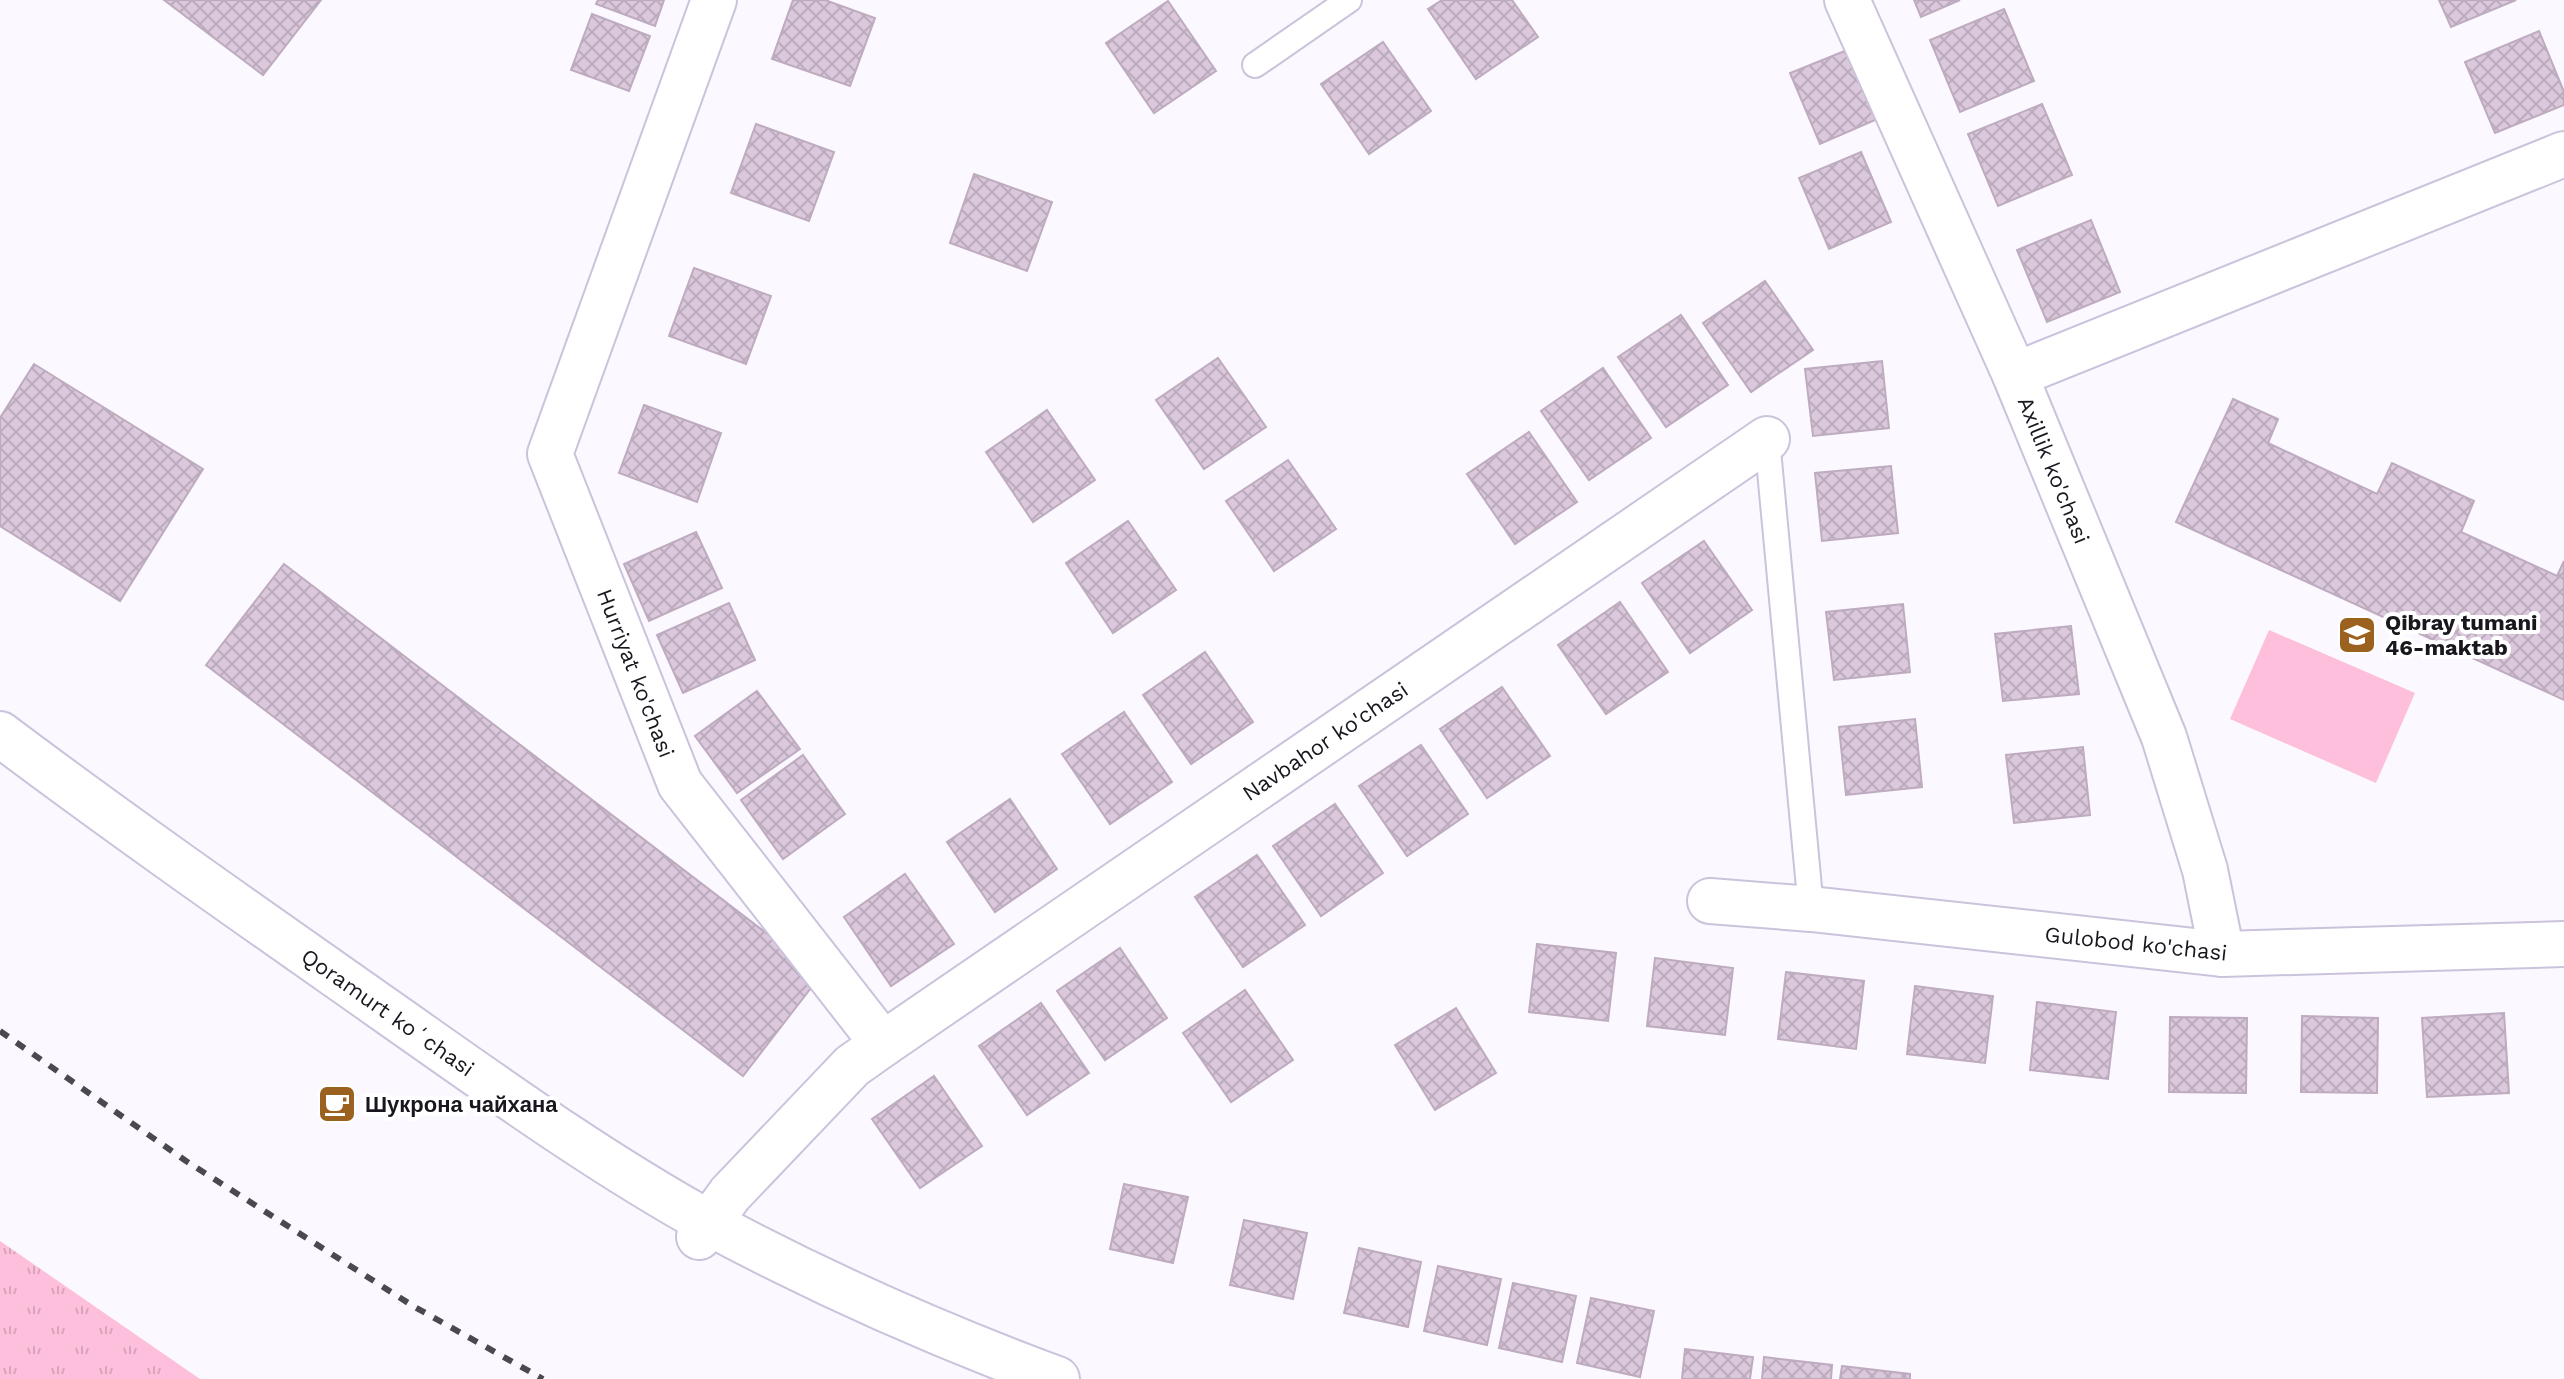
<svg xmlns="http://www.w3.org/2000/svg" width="2564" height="1379" font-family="'Work Sans',sans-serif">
	<defs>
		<pattern id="grass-tufts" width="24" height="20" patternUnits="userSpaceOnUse" patternTransform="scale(2)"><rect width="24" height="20" fill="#fdbfdb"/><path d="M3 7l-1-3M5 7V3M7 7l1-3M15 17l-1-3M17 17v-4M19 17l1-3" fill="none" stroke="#d8a3bc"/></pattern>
		<pattern id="building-cross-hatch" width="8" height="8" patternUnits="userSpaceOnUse" patternTransform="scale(2)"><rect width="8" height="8" fill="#dbc8dc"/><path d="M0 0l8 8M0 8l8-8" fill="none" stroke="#bbabbc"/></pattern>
	</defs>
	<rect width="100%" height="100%" fill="#fbf9ff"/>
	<path fill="url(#grass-tufts)" d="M0,1241L200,1379H0Z"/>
	<path fill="#fdbfdb" d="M2269,630L2415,693L2376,783L2230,719Z"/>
	<g fill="url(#building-cross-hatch)" stroke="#beabbf" stroke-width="2">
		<path d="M164,0H321L263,75Z"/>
		<path d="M598,0H664L655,26L596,4Z"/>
		<path d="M793,0H825L875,18L850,86L772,59Z"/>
		<path d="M1442,0H1512L1538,37L1476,79L1428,9Z"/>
		<path d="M1914,0H1960L1921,17Z"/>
		<path d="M2439,0H2516L2451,27Z"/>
		<path d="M1168,1L1216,71L1154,113L1106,43Z"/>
		<path d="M2004,9L2034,81L1960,112L1930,40Z"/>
		<path d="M592,14L650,36L629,91L571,70Z"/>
		<path d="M2539,31L2564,92V105L2495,133L2465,62Z"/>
		<path d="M1383,42L1431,111L1369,154L1321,84Z"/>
		<path d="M1852,48L1882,117L1820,144L1790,73Z"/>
		<path d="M2042,104L2072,175L1998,206L1968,134Z"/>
		<path d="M756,124L834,152L809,221L731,193Z"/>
		<path d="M1861,152L1891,222L1829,249L1799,178Z"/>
		<path d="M974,174L1052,202L1027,271L950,243Z"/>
		<path d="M2091,220L2120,292L2047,322L2017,250Z"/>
		<path d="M694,268L771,296L746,364L669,336Z"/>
		<path d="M1765,281L1813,350L1751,392L1703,323Z"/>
		<path d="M1681,315L1728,385L1666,427L1618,357Z"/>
		<path d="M1218,358L1266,427L1204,469L1156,400Z"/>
		<path d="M1882,361L1889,428L1813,436L1805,369Z"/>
		<path d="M34,364L203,469L120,601L0,526V418Z"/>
		<path d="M1603,368L1651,438L1589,480L1541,411Z"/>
		<path d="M2233,399L2278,419L2268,443L2377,494L2392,463L2474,501L2461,532L2557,576L2564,561V700L2176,522Z"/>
		<path d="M644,405L721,433L697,502L619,473Z"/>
		<path d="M1047,410L1095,480L1033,522L986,452Z"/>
		<path d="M1529,432L1577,502L1515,544L1467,474Z"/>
		<path d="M1288,460L1336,529L1274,571L1226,501Z"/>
		<path d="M1891,466L1898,533L1822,541L1815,473Z"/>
		<path d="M1128,521L1176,590L1113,633L1066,563Z"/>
		<path d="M696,532L722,588L649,621L624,564Z"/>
		<path d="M1704,541L1752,610L1690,653L1642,583Z"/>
		<path d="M284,564L821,975L743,1076L206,665Z"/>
		<path d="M1620,602L1668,672L1606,714L1558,645Z"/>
		<path d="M729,603L755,660L683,693L657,635Z"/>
		<path d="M1903,604L1910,672L1834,680L1826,612Z"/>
		<path d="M2071,626L2079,694L2003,701L1995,634Z"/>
		<path d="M1205,652L1253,722L1191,764L1143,695Z"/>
		<path d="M1502,687L1550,756L1487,798L1440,729Z"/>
		<path d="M757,691L800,749L737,793L695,736Z"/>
		<path d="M1124,712L1172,782L1110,824L1062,754Z"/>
		<path d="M1915,719L1922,787L1846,795L1839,727Z"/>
		<path d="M1421,745L1468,814L1407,856L1359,786Z"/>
		<path d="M2083,747L2090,815L2014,823L2006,755Z"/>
		<path d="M803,755L845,814L783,859L741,800Z"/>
		<path d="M1010,799L1057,869L995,912L947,842Z"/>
		<path d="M1335,804L1383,873L1321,916L1273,846Z"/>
		<path d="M1257,855L1305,925L1243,967L1195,897Z"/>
		<path d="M905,874L954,944L891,986L844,917Z"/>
		<path d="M1537,944L1616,953L1608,1021L1529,1012Z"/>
		<path d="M1120,948L1167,1018L1105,1060L1057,991Z"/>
		<path d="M1655,958L1733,968L1725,1035L1647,1026Z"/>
		<path d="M1786,972L1864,981L1856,1049L1778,1039Z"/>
		<path d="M1915,986L1993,996L1985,1063L1907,1054Z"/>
		<path d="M1245,990L1293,1060L1231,1102L1183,1033Z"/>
		<path d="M2037,1002L2116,1012L2108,1079L2030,1070Z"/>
		<path d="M1041,1003L1089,1073L1027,1115L979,1046Z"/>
		<path d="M1456,1008L1496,1073L1435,1110L1395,1045Z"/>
		<path d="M2504,1013L2509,1093L2427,1097L2422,1018Z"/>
		<path d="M2302,1016L2378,1018L2377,1093L2301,1092Z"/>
		<path d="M2170,1017L2247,1018L2246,1093L2169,1092Z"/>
		<path d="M934,1076L982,1146L920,1188L872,1119Z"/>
		<path d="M1124,1184L1188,1197L1173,1263L1110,1249Z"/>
		<path d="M1244,1220L1307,1233L1293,1299L1230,1285Z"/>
		<path d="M1359,1248L1421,1262L1408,1327L1344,1313Z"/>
		<path d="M1438,1266L1501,1279L1487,1345L1424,1331Z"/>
		<path d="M1513,1283L1576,1296L1562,1362L1499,1348Z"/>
		<path d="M1591,1298L1654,1311L1640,1377L1577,1363Z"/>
		<path d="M1685,1349L1753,1357L1750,1379H1682Z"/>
		<path d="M1764,1357L1832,1365L1831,1379H1762Z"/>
		<path d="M1842,1366L1910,1374V1379H1840Z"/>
	</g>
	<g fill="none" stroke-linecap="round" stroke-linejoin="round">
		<defs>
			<g id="service">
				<path d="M1255,65L1349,0"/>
				<path d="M1767,439L1811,909"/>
			</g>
			<g id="minor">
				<path d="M1847,0L2015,375L2164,737L2205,870L2222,954"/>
				<path d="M2015,375L2564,154"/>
				<path d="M1710,901L1811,909L2222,954L2564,944"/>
				<path d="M883,1044L1767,439"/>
				<path d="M699,1237L730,1194L852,1066L883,1044L680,784L550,454L714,0"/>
			</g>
			<path id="secondary" d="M0,734C125,828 253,917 381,1007C488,1082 595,1160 709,1223C821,1283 938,1335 1057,1379"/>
		</defs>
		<use href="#service" stroke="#cac3db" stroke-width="28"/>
		<use href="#minor" stroke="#cac3db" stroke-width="48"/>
		<use href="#secondary" stroke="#cac3db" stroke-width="48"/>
		<use href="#service" stroke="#fff" stroke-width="24"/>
		<use href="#minor" stroke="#fff" stroke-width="44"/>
		<use href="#secondary" stroke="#fff" stroke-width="44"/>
		<path stroke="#4b4950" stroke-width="6" stroke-dasharray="10 10" stroke-linecap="butt" d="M0,1031L186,1161L413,1306L543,1379"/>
	</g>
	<defs>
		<symbol id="school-square" viewBox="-11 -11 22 22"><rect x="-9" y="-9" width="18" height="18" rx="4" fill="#9a621e" stroke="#fff"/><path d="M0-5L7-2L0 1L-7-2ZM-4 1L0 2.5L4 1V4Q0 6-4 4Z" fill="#fff"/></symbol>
		<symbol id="cafe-square" viewBox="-11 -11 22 22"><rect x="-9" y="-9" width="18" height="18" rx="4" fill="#9a621e" stroke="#fff"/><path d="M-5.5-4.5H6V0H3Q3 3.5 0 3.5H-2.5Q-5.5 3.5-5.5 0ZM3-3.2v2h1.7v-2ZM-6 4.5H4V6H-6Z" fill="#fff"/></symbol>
	</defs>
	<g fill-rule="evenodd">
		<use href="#school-square" x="2335" y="613" width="44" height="44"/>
		<use href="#cafe-square" x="315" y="1082" width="44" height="44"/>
	</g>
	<g text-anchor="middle" stroke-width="8" stroke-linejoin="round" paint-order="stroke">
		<g font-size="22" fill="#19161e" stroke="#fff">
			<text transform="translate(2054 470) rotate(68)" y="8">Axillik ko'chasi</text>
			<text transform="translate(636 673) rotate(69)" y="8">Hurriyat ko'chasi</text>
			<text transform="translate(1325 741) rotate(-34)" y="8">Navbahor ko'chasi</text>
			<text transform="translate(2136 943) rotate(6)" y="8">Gulobod ko'chasi</text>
			<text transform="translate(388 1012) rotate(35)" y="8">Qoramurt koʻchasi</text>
		</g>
		<g font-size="22" font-weight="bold" fill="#19161e" stroke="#fff" text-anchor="start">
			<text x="2385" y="630">Qibray tumani<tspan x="2385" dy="25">46-maktab</tspan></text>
			<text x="365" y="1112">Шукрона чайхана</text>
		</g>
	</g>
</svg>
